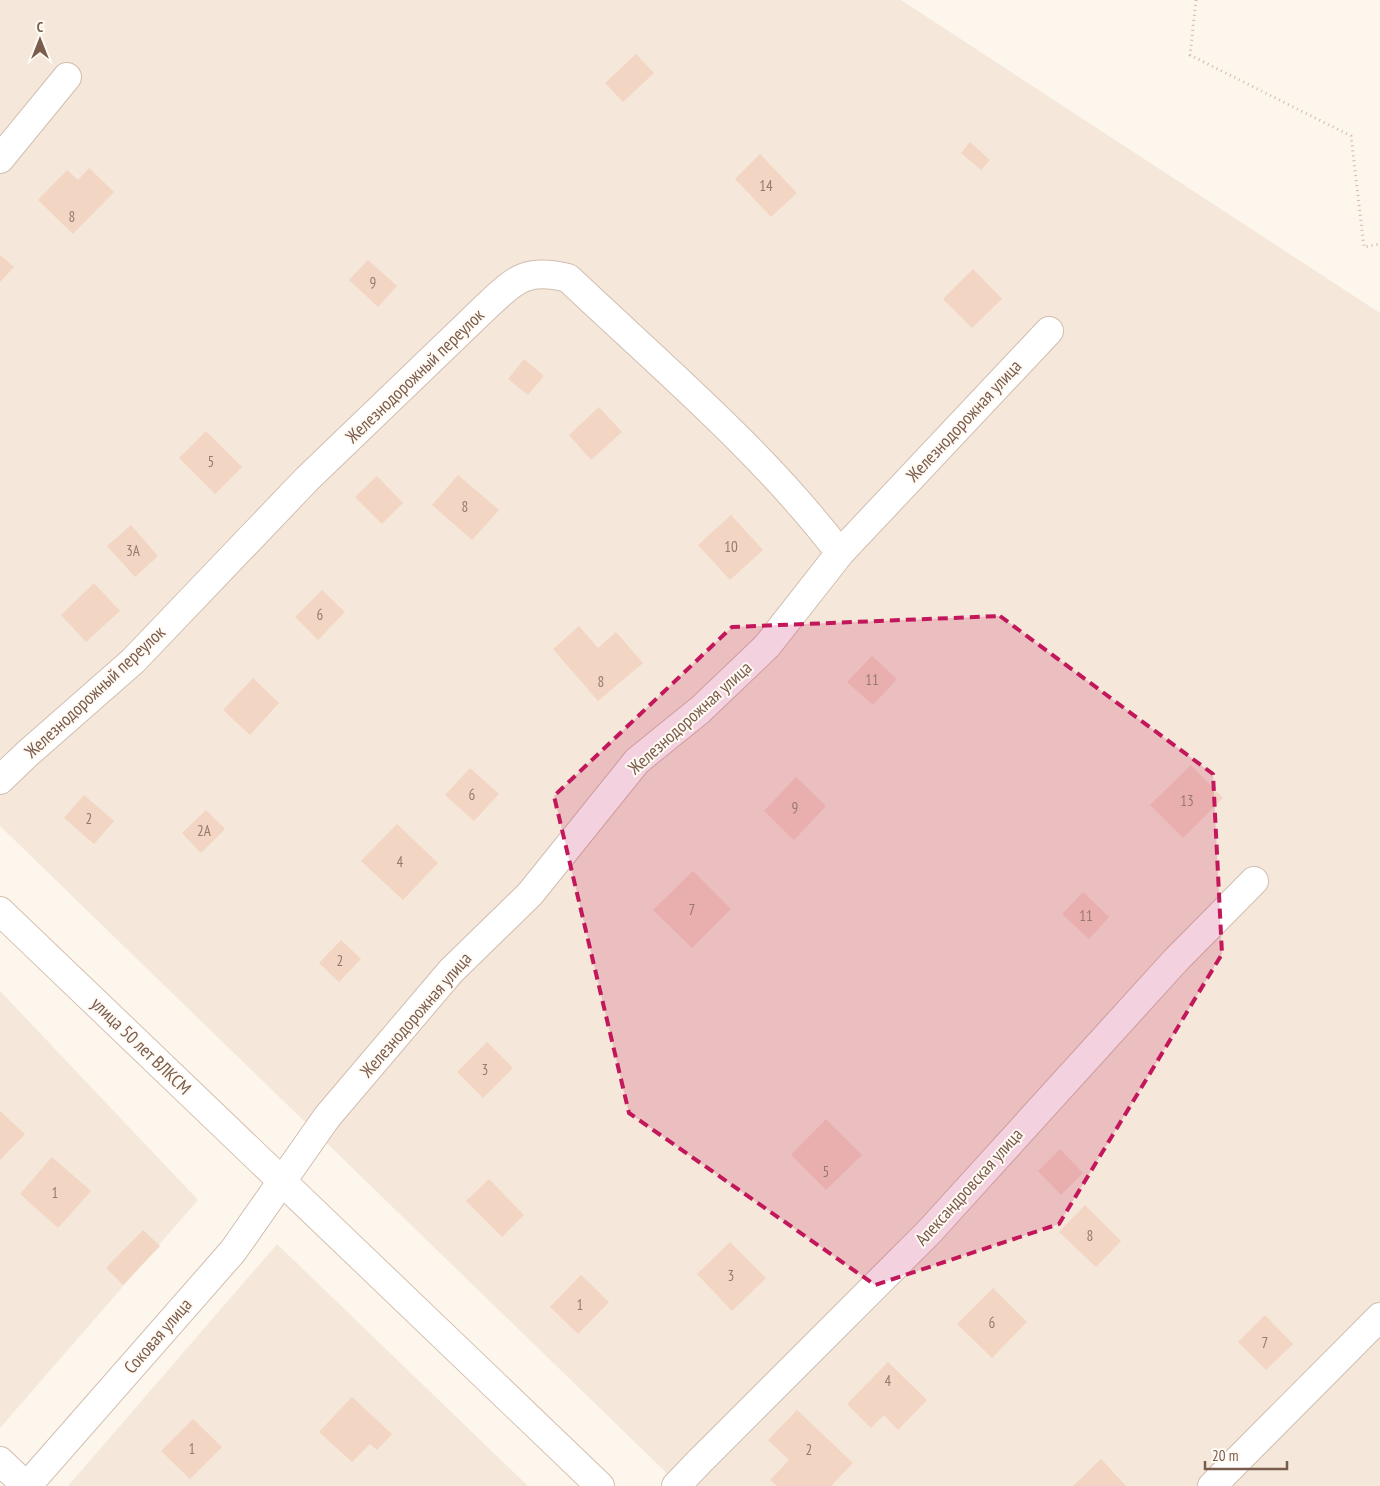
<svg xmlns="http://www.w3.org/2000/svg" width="1380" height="1486" font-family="'PT Sans Narrow',sans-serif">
	<rect width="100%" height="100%" fill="#fdf6ec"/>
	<g fill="#f5e8da">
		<path d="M0,0H901L1380,313V1486H680L0,826Z"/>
		<path d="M0,991L198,1200L0,1428Z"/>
		<path d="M277,1244L528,1486H68Z"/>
	</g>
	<g fill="#f3d5c3">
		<path d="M636,54L654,73L623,102L605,83Z"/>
		<path d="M970,142L990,160L981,170L961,153Z"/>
		<path d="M760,154L797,193L771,217L735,179Z"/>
		<path d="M89,168L114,192L73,234L38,200L67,170L78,180Z"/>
		<path d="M0,255L14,267L0,282Z"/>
		<path d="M368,260L397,286L378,307L349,280Z"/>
		<path d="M973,269L1002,299L972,328L943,299Z"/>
		<path d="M524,359L544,376L528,395L508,379Z"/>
		<path d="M599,407L622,432L591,460L569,435Z"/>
		<path d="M206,431L242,467L215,494L179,458Z"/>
		<path d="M458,475L499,510L472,540L432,505Z"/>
		<path d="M377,476L403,503L382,524L355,497Z"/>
		<path d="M731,515L763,550L730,580L698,545Z"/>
		<path d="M131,525L158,556L135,577L107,546Z"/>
		<path d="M94,583L120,611L86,642L61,615Z"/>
		<path d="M322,590L345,612L318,640L295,617Z"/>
		<path d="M579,626L598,648L616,632L643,663L598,701L553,649Z"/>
		<path d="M872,656L897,679L873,705L847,682Z"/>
		<path d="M253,678L279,703L250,735L223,710Z"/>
		<path d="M1191,765L1223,798L1183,838L1150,805Z"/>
		<path d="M470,768L499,794L474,821L445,795Z"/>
		<path d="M796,777L826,806L794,840L764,811Z"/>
		<path d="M84,795L114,821L94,844L64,818Z"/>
		<path d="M206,810L225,829L201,853L182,833Z"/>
		<path d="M397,824L438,863L403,900L361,861Z"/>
		<path d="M693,871L731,909L692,948L653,910Z"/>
		<path d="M1083,892L1109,917L1089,939L1062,914Z"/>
		<path d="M341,940L361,959L339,982L319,963Z"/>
		<path d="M487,1042L513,1068L483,1098L457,1072Z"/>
		<path d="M0,1111L25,1134L0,1160Z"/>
		<path d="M826,1119L862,1155L826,1190L791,1155Z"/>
		<path d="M1060,1149L1083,1173L1061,1195L1038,1171Z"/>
		<path d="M52,1157L91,1191L58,1228L20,1194Z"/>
		<path d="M489,1179L524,1215L502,1237L466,1201Z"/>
		<path d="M1085,1205L1121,1241L1096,1267L1059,1232Z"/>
		<path d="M143,1230L160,1246L123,1285L106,1268Z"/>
		<path d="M730,1242L766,1278L732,1311L697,1274Z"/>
		<path d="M581,1275L609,1302L578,1334L550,1307Z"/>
		<path d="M993,1288L1027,1322L992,1358L957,1324Z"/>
		<path d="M1265,1315L1293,1344L1266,1370L1238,1342Z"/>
		<path d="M888,1362L927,1400L898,1430L884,1415L871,1428L847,1404Z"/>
		<path d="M352,1397L392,1434L377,1450L370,1444L352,1462L319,1432Z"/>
		<path d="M797,1410L853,1463L831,1486H777L770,1480L789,1460L768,1440Z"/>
		<path d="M193,1419L222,1447L190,1479L161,1451Z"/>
		<path d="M1101,1459L1126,1486H1073Z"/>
	</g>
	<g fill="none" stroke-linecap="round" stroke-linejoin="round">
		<defs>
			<g id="street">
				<path d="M0,159L67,77"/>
				<path d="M0,780L27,754L133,661L307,479L489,304C517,278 528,268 568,278C661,366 762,451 840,553"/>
				<path d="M0,1461L26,1486"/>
				<path d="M27,1486L233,1251L327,1117L451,971L530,894L637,761L700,710L767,646L840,553L1049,331"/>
				<path d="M676,1486L699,1462L929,1232L1175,961L1254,881"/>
				<path d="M1212,1486L1380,1317"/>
			</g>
			<path id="secondary" d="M0,911L600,1486"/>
		</defs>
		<use href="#street" stroke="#d1beb0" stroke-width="30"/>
		<use href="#secondary" stroke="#d6c0b0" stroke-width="30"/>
		<path stroke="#d9b8a5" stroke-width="3" stroke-dasharray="1 4" stroke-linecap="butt" d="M1196,0L1190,55L1351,136L1364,247L1380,244"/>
		<use href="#street" stroke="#fff" stroke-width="28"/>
		<use href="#secondary" stroke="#fff" stroke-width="28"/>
	</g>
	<path fill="#c2185b" fill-opacity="0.2" stroke="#c2185b" stroke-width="4" stroke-dasharray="10 6" stroke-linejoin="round" d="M1000,616L1213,774L1222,954L1059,1224L875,1285L629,1113L554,796L732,627Z"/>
	<g text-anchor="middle" stroke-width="4" stroke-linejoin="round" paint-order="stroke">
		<g font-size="15" fill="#987a6a">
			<text x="766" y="191">14</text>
			<text x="72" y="222">8</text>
			<text x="373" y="288">9</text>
			<text x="211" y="467">5</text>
			<text x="465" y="512">8</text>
			<text x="731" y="552">10</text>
			<text x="133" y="556">3А</text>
			<text x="320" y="620">6</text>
			<text x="872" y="685">11</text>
			<text x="601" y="687">8</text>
			<text x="472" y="800">6</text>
			<text x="1187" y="806">13</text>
			<text x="795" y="813">9</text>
			<text x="89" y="824">2</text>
			<text x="204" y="836">2А</text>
			<text x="400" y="867">4</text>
			<text x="692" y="915">7</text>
			<text x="1086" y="921">11</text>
			<text x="340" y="966">2</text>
			<text x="485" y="1075">3</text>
			<text x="826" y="1177">5</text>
			<text x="55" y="1198">1</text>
			<text x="1090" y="1241">8</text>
			<text x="731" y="1281">3</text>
			<text x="580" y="1310">1</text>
			<text x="992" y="1328">6</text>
			<text x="1265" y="1348">7</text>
			<text x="888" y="1386">4</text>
			<text x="192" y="1454">1</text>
			<text x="809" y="1455">2</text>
		</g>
		<g font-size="18" fill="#7a5c4d" stroke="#fffaf3">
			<text transform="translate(415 376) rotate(-44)" y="6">Железнодорожный переулок</text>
			<text transform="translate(964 421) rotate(-47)" y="6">Железнодорожная улица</text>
			<text transform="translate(95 692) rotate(-43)" y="6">Железнодорожный переулок</text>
			<text transform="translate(690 718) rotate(-42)" y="6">Железнодорожная улица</text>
			<text transform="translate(416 1015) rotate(-49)" y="6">Железнодорожная улица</text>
			<text transform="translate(141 1046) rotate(44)" y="6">улица 50 лет ВЛКСМ</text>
			<text transform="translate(969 1187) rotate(-48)" y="6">Александровская улица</text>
			<text transform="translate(158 1336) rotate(-49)" y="6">Соковая улица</text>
		</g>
	</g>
	<g transform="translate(40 40)" stroke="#fffaf3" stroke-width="4" paint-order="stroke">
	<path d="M0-4L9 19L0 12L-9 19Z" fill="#7a5c4d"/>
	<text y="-8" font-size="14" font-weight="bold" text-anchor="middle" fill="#7a5c4d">С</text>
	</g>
	<path d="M1205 1461v8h82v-8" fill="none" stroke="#7a5c4d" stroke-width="2.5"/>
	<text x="1212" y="1461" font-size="15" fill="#7a5c4d" stroke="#fffaf3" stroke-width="4" paint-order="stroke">20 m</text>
</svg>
